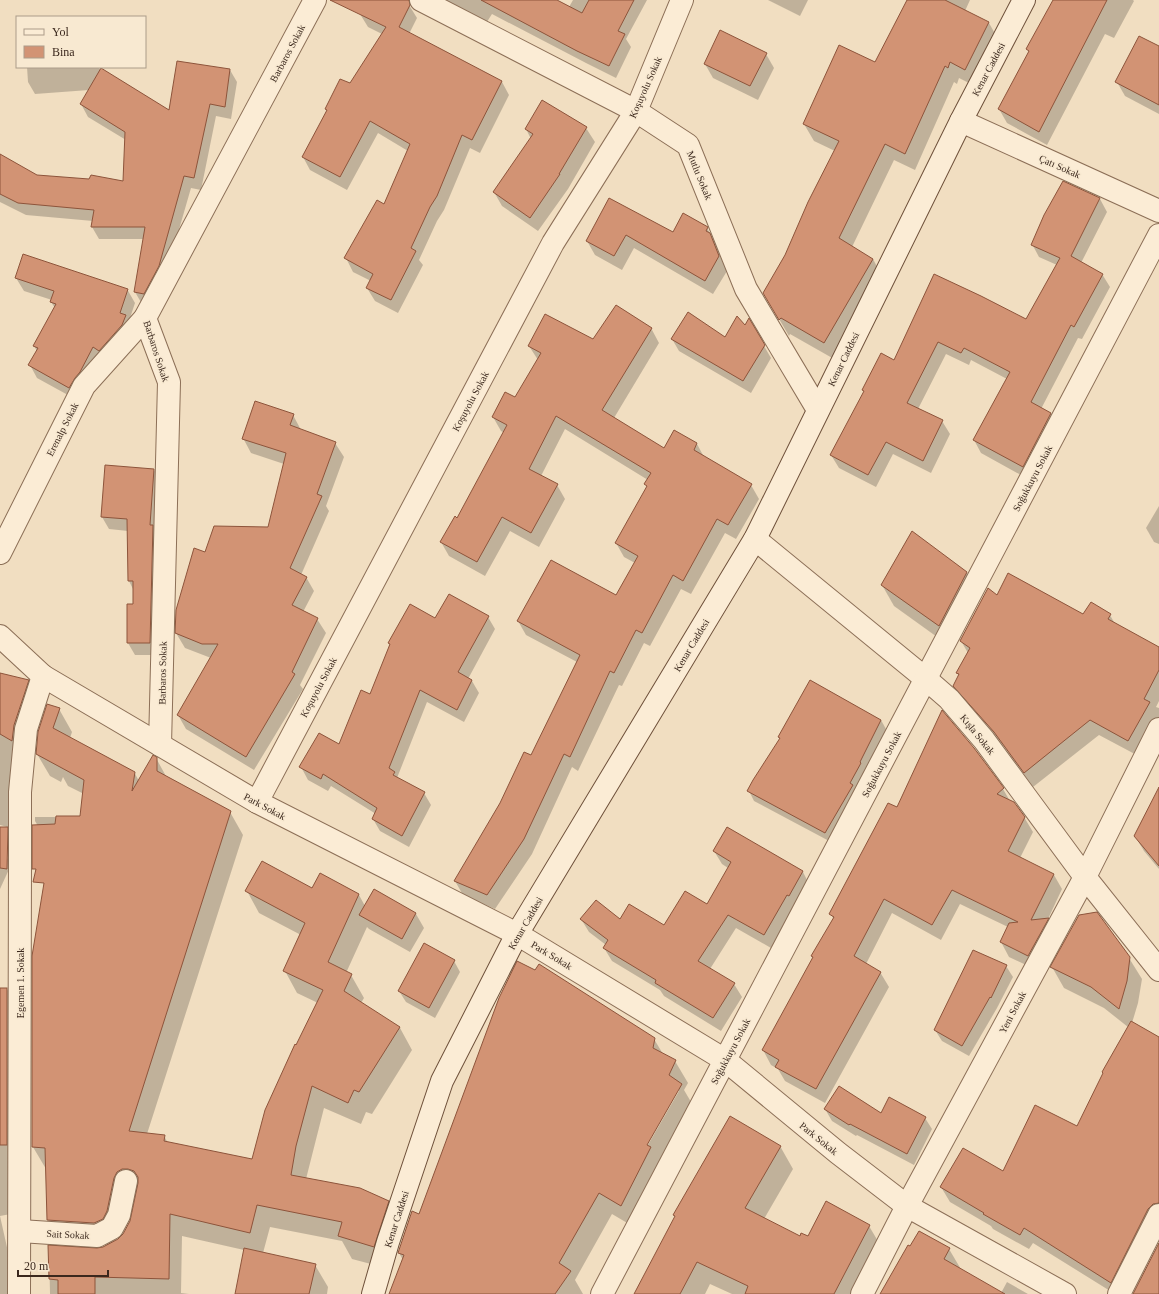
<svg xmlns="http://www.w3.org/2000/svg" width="1159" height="1294" font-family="Georgia,serif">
	<rect width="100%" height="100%" fill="#f1dec1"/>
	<g fill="#0003" fill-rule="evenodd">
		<path d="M360,0H399L409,5L417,18L409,34L502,82L509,95L480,153L470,148L444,210L437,221L419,260L423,265L398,313L375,301L367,288L371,281L353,272L346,258L385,205L408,151L378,133L347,190L310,170L303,157L327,111L326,109L350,85L382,34L368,27L360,14Z"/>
		<path d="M438,0H555L569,7L573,0H647L626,39L631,47L616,78L586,63L492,14L485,25Z"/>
		<path d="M768,0H808L800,16Z"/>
		<path d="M908,0H970L965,11L989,23L998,39L975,86L959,78L957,84L954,82L915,170L894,160L852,247L873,259L882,276L834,359L790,334L789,336L764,293L785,256L835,151L814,141L804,124L876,64Z"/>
		<path d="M1055,0H1133L1134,1L1114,38L1105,34L1047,145L1007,123L999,109L1029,52L1027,49Z"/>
		<path d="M1159,53V114L1125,96L1117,82Z"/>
		<path d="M766,54L774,68L758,100L713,78L705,64Z"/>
		<path d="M27,67H97L170,111L230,70L237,82L231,119L216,116L201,190L191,188L165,278L142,304L135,292L144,239H99L92,227L93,221L26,215L0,202V164L37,176L124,183L126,140L88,117L81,104L89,90L35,94L28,82Z"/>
		<path d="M586,128L595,142L568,189L538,231L502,206L494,192L531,139L526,129Z"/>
		<path d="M1063,182L1100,199L1107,212L1081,263L1102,274L1110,287L1082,339L1078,338L1041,409L1051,414L1058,427L1030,480L981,453L974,440L1007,379L971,360L969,365L946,354L918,409L942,421L950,434L931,473L893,454L876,487L839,468L831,455L865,392L863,390L894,361L935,275L1027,320L1057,265L1039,257L1032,244Z"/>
		<path d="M609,199L673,233L707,228L715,242L727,271L713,294L634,248L622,270L595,255L587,241Z"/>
		<path d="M16,278L127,289L135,303L129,321L77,400L37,378L30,365L37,351L34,346L55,308L51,302L52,300L24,291Z"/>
		<path d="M749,320L771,358L751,393L679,351L672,339L725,338L745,327Z"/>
		<path d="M651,328L659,343L614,418L664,449L674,432L697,444L704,457L751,485L759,499L736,539L725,533L691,594L681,589L650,646L644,643L622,686L619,685L578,771L572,767L532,854L495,909L463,895L455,881L532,756L577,662L526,635L518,621L617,596L635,563L624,557L616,543L647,487L646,484L648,480L565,429L541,476L557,485L565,499L539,547L510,531L485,576L449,556L441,542L458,519L504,433L501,431L493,417L515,399L538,360L529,346L593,341Z"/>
		<path d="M293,415L301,430L335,443L344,457L326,506L329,511L301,575L306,577L314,591L303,612L317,619L326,633L300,685L303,689L254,770L186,729L178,715L211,658L185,648L176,633L206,553L269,528L284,464L251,453L243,438Z"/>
		<path d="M154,470L161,482L156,655H135L128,643L134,605V591L129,581L128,531L109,529L102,517Z"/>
		<path d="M1159,506V544L1154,542L1146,528Z"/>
		<path d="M912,532L967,573L979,594L951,647L894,606L882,585Z"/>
		<path d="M998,596L1084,615H1110L1115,624L1159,648V701L1156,707L1159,708V736L1146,760L1099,735L1033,787L1004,747L963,702L955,686L959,676L957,673L968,653L961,641Z"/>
		<path d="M488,617L495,629L468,679L472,681L479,693L464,722L427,702L397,778L424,793L431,805L409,847L380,831L373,819L376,814L331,786L328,791L308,780L301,767L339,745L370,695L390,645L389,643L435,619Z"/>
		<path d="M0,674L28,681L38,700L18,830L0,825Z"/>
		<path d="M59,709L72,732L70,738L134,772L139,781L156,758L167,778L230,812L243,835L147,1134L164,1136L168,1143L252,1161L297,1046L318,1003L297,993L285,971L301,935L259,913L247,891L312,889L320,874L359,895L365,906L416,914L424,928L410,952L369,929L367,927L346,973L351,975L364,998L361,1003L400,1028L412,1050L372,1114L366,1112L361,1124L324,1108L306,1179L388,1201L401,1224L386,1268L352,1259L342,1241L270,1227L263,1253L315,1265L328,1287L327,1294H236L244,1250L182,1236L181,1293L189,1294H50L49,1246L97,1249L108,1245L61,1242L48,1220L46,1169L33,1147L49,862L48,843L35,821V817H81L84,794L68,786L63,777L61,782L50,776L37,754ZM135,1191H138L131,1221L124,1235L115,1242L119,1233L129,1195Z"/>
		<path d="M881,720L887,731L831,842L754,801L749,791Z"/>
		<path d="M973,748L1003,789L1010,801L1024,817L1033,832L1020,858L1054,875L1062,889L1048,919L1056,934L1037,970L1009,957L1001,942L1008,927L960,904L941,940L892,913L866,964L880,972L889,987L825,1103L785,1081L778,1069L771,1065L763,1050L813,958L812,956L834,920L831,914L897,808Z"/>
		<path d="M1159,789V869L1144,851L1135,836Z"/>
		<path d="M728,828L803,872L810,886L771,948L736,928L710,969L734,984L742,997L721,1031L664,996L660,990L612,961L604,948L606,945L589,932L581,919L620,920L664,926L707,906L728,868L722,864L714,851Z"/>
		<path d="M0,852H4L11,865L0,889Z"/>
		<path d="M1129,958L1142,979L1138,1003L1132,1023L1159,1038V1221L1115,1294L1033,1243L1029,1249L993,1229L991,1226L950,1202L941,1187L1004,1172L1078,1127L1128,1027L1104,1008L1064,988L1052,967Z"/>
		<path d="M454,961L460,972L435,1018L406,1002L399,991Z"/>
		<path d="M1006,966L1013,977L997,1008L969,1056L942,1041L935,1030Z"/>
		<path d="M0,989H7L19,1011V1167H8L16,1213L0,1216L13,1274L19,1294H0Z"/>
		<path d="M654,1039L663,1054L675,1061L688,1083L684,1090L694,1107L634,1227L612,1214L575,1280L583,1294H390L403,1260L399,1253L419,1216ZM679,1087V1091L645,1150L643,1149Z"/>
		<path d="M825,1109L925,1118L932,1129L914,1165L857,1135L856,1136L832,1121Z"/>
		<path d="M780,1146L793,1169L764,1219L800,1237H808L869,1226L882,1248L858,1294H732L710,1284L705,1294H635L676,1218L674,1215Z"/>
		<path d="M949,1249L962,1271L1001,1293L1007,1282L1028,1294H881Z"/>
	</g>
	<g fill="#d29374" stroke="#8d543b">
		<path d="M330,0H409L410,5L399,27L502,81L472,140L462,135L437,196L430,207L411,248L416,251L391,300L366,288L373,274L344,258L377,200L384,204L410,144L370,121L340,177L302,157L327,110L325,109L340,79L350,83L386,27Z"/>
		<path d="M481,0H557L582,13L589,0H634L618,31L625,34L609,66L577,51Z"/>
		<path d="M907,0H945L989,22L965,70L950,62L948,68L945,66L905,154L885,144L839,238L873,259L824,343L781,318L779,320L763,293L785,255L808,202L839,141L803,124L839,45L875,62Z"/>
		<path d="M1053,0H1107L1039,132L998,109L1029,51L1026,49Z"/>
		<path d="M720,30L767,53L750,86L704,64Z"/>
		<path d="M1139,36L1159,46V105L1115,82Z"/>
		<path d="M177,61L230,69L225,107L210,104L194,178L184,176L159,266L144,294L134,292L145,227H91L94,210L18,203L0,194V154L37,175L89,179L91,175L123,181L125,132L80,104L101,68L169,110Z"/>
		<path d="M542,100L587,127L559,174H560L530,218L493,192L533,134L525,129Z"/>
		<path d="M1063,181L1100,198L1071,256L1103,274L1074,327L1071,325L1031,402L1051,413L1023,467L973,440L1010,372L964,348L961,353L938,342L907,403L943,420L923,461L886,442L868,475L830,455L864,391L862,390L881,353L894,360L934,274L981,296L1026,319L1060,258L1031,245L1044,215Z"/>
		<path d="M609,198L673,232L683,213L708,227L706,231L710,233L719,256L705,281L626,235L614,256L586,241Z"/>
		<path d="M23,254L128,289L120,313L126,315L122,325L99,351L93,347L80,372L75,378L69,388L28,365L38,348L33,346L56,304L50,302L54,291L15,278Z"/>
		<path d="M616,305L652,328L602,410L664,448L674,430L697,443L694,450L752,484L728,525L717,519L683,581L673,575L642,633L636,630L614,673L610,671L570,757L564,754L524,839L487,895L454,881L500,803L524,752L531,755L580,655L517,621L551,560L616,595L638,556L615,543L647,486L644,484L651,473L556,416L529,469L558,484L531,533L502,517L477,562L440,542L455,516L457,518L507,425L492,417L505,392L515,397L541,353L528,346L545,314L593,339Z"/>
		<path d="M688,312L725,337L737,316L745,325L749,318L765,345L743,381L671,339Z"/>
		<path d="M255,401L294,414L290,425L336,442L317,494L322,496L290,568L307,577L292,605L318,618L292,672L295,674L246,757L177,715L218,644H202L175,633L176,610L194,548L205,552L214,526L268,527L286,453L242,439Z"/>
		<path d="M105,465L154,469L150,525H153L150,643H127V604H133V581H128L127,519L101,517Z"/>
		<path d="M912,531L967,572L939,626L881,585Z"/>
		<path d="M1008,573L1083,614L1091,602L1111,614L1108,619L1159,647V670L1144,699L1150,702L1128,741L1090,720L1024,773L994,732L953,686L959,674L956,673L970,648L960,641L988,588L997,595Z"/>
		<path d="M449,594L489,616L458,672L472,680L457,710L420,690L389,768L395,772L393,775L425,792L402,836L372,819L377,808L323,774L321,779L299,767L319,733L339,744L361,690L370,694L390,644L388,643L410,604L435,618Z"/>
		<path d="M0,673L29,680L14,725L12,741L0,734Z"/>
		<path d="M810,680L881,720L860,762L861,763L850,783L853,785L825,833L747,791L753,780L780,738L778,737Z"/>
		<path d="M47,704L60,708L53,728L135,772L132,791L153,755L157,757V771L231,811L129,1131L165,1135L164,1141L252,1159L265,1110L295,1044L296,1045L323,990L283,971L305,923L245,891L262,861L312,888L320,873L359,894L328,962L352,974L344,991L400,1027L359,1092L354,1090L348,1103L312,1086L296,1146L291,1175L360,1188L389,1201L374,1247L338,1236L342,1222L257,1205L250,1233L170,1214L169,1279L95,1277V1294H58V1280L49,1279L48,1245L97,1248L103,1247L118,1239L123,1234L130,1221L138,1183V1177L134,1171L128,1169H122L117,1172L114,1178L107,1211L103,1219L94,1223L47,1220L45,1148L32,1147V956L44,883L33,882L36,869H32V825L55,824L56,816H80L84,780L36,754L38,732Z"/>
		<path d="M942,710L974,748L1004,788L997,794L1014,802L1025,817L1008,851L1054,874L1031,920L1049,918L1028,956L1000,942L1009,923L1018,922L952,890L932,925L884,899L854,956L881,972L816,1089L775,1067L779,1060L762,1050L813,957L811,956L834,917L829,914L888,803L897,807Z"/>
		<path d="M1159,787V866L1134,836Z"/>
		<path d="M0,827H8L7,869L0,868Z"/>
		<path d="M727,827L803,871L789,896L787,895L764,935L728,915L698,961L735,983L713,1018L655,983L656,980L603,948L608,940L580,919L596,900L620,919L629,904L664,925L685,891L707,904L731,862L713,851Z"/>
		<path d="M374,889L416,913L402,939L359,915Z"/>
		<path d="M1097,912L1130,957L1127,981L1119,1009L1091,987L1050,967L1079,915Z"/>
		<path d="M424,943L455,960L429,1008L398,991Z"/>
		<path d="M973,950L1007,965L991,998L990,997L962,1046L934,1030Z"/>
		<path d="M517,961L535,970L539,964L655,1038L653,1048L676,1060L669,1075L682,1084L647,1145L651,1147L621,1206L599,1193L559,1263L571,1271L555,1294H389L404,1255L398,1253L412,1211L419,1214L499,998Z"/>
		<rect x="0" y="988" width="7" height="157"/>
		<path d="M1131,1021L1159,1037V1203L1153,1204L1148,1209L1111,1283L1024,1228L1020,1235L983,1214L984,1213L940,1187L963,1148L1003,1171L1035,1105L1077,1126L1103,1073L1102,1072Z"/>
		<path d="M839,1086L881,1113L889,1097L926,1117L907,1154L850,1124L849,1125L824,1109Z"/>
		<path d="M730,1116L781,1146L745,1208L800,1236L801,1233L808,1236L826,1201L870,1225L834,1294H745L748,1286L697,1262L680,1294H634L675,1216L673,1215Z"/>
		<path d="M919,1231L950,1248L944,1259L1005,1294H880L908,1245L910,1246Z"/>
		<path d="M1159,1243V1294H1133Z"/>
		<path d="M244,1248L316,1264L309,1294H235Z"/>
	</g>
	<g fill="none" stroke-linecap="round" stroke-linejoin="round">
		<defs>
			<path id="pedestrian" d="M20,857V792L26,729L43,676"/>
			<g id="minor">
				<path d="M421,0L636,111L688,145L746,289L818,410"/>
				<path d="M961,121L1159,211"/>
				<path d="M145,318L169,382L160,745"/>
				<path d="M0,553L84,386L145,318L315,0"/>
				<path d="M0,636L43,676L257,802L517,934L725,1060L838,1153L907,1206L1065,1294"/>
				<path d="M257,802L553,243L636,111L682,0"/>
				<path d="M20,1231L97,1236L112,1228L119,1215L126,1181"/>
				<path d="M19,1294L20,857"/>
				<path d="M862,1294L907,1206L1085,877L1159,729"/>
				<path d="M1119,1294L1159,1215"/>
			</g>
			<g id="tertiary">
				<path d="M755,539L926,679L949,699L984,740L1085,877L1159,970"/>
				<path d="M602,1294L1159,235"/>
			</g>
			<path id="secondary" d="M373,1294L388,1242L442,1081L517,934L755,539L961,121L1024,0"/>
		</defs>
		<use href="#pedestrian" stroke="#8c6f57" stroke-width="24"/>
		<use href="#minor" stroke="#8c6f57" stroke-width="24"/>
		<use href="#tertiary" stroke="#8c6f57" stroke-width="24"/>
		<use href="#secondary" stroke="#6e503a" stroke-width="24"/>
		<use href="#pedestrian" stroke="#fbecd5" stroke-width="22"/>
		<use href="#minor" stroke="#fbecd5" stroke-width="22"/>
		<use href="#tertiary" stroke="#fbecd5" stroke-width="22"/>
		<use href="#secondary" stroke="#fbecd5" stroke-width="22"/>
	</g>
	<g text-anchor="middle" stroke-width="3" stroke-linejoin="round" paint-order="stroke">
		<g font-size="10" fill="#3b281d" stroke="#f8e9d1">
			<text transform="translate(287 53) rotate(-62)" y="4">Barbaros Sokak</text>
			<text transform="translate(988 69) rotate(-62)" y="4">Kenar Caddesi</text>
			<text transform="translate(645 87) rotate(-66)" y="4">Koşuyolu Sokak</text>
			<text transform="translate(1060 166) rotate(24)" y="4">Çatı Sokak</text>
			<text transform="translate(700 175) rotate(68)" y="4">Mutlu Sokak</text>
			<text transform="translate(157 351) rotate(72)" y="4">Barbaros Sokak</text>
			<text transform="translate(843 359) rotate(-64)" y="4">Kenar Caddesi</text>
			<text transform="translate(470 401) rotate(-62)" y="4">Koşuyolu Sokak</text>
			<text transform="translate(62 429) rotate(-63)" y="4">Erenalp Sokak</text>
			<text transform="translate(1032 478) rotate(-62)" y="4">Soğukkuyu Sokak</text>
			<text transform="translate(691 645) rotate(-59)" y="4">Kenar Caddesi</text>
			<text transform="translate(162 673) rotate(-89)" y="4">Barbaros Sokak</text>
			<text transform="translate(318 687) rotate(-62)" y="4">Koşuyolu Sokak</text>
			<text transform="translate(978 734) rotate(51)" y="4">Kışla Sokak</text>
			<text transform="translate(881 764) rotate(-62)" y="4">Soğukkuyu Sokak</text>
			<text transform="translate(265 806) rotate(28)" y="4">Park Sokak</text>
			<text transform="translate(525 923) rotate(-60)" y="4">Kenar Caddesi</text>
			<text transform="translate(552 955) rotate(31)" y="4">Park Sokak</text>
			<text transform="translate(20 983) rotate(-90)" y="4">Egemen 1. Sokak</text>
			<text transform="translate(1012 1012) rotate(-62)" y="4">Yeni Sokak</text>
			<text transform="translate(730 1051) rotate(-62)" y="4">Soğukkuyu Sokak</text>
			<text transform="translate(819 1138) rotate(39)" y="4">Park Sokak</text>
			<text transform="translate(396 1219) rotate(-72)" y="4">Kenar Caddesi</text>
			<text transform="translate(68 1234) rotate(3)" y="4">Sait Sokak</text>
		</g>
	</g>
	<rect x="16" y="16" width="130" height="52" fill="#f8e9d1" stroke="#ac9c89"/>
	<rect x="24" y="29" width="20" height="6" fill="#fbecd5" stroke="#ac9c89"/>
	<text x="52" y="36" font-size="12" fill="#3b281d">Yol</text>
	<rect x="24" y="46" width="20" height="12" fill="#d29374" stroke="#ac9c89"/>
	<text x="52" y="56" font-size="12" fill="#3b281d">Bina</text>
	<path d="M18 1270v6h90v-6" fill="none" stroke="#3b281d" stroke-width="2"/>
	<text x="24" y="1270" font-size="12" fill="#3b281d" stroke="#f8e9d1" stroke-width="3" paint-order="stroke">20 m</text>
</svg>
